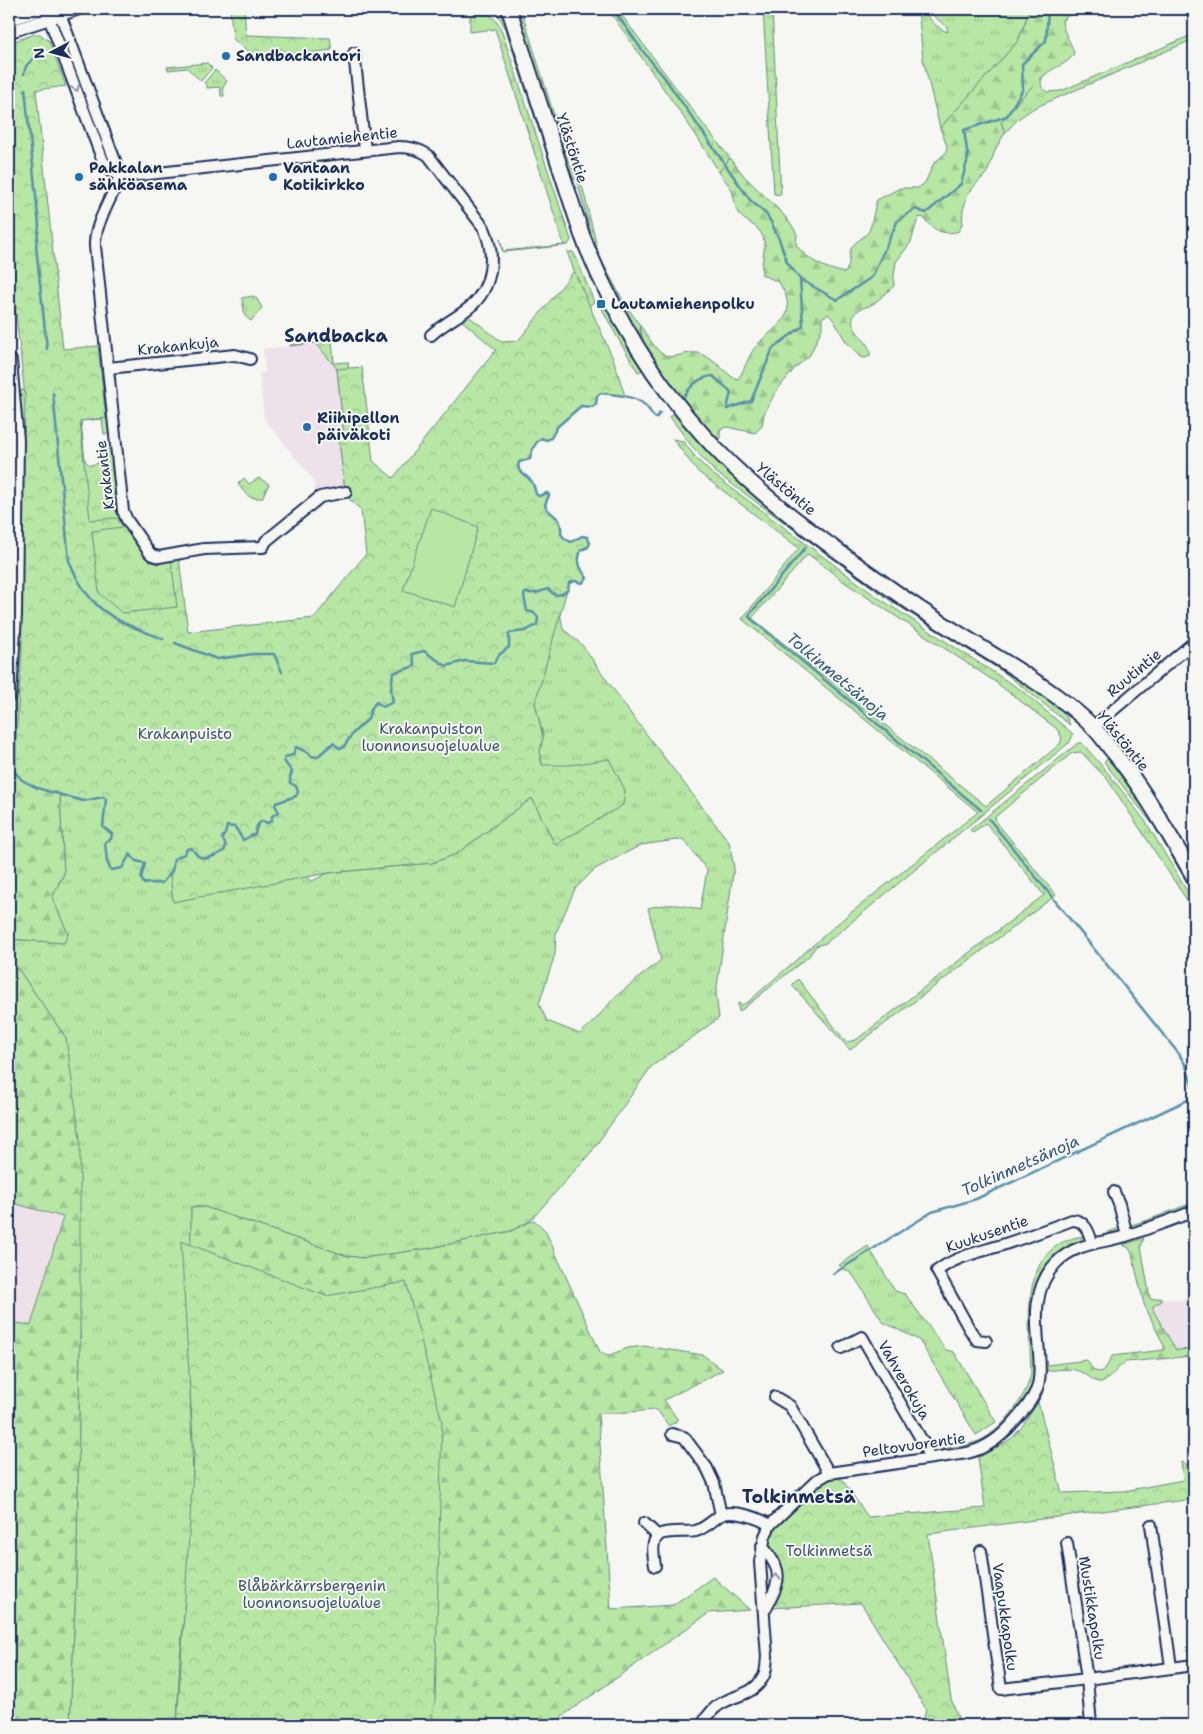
<svg xmlns="http://www.w3.org/2000/svg" width="1203" height="1734" font-family="'Shantell Sans',sans-serif">
	<defs>
		<pattern id="grass-tufts" width="24" height="20" patternUnits="userSpaceOnUse" patternTransform="scale(1.25)"><rect width="24" height="20" fill="#b7e6a5"/><path d="M3 7l-1-3M5 7V3M7 7l1-3M15 17l-1-3M17 17v-4M19 17l1-3" fill="none" stroke="#9dc690"/></pattern>
		<pattern id="forest-firs" width="22" height="20" patternUnits="userSpaceOnUse" patternTransform="scale(1.25)"><rect width="22" height="20" fill="#b7e6a5"/><path d="M5 1l3.5 6h-7zM16 11l3.5 6h-7z" fill="#9dc690"/></pattern>
		<pattern id="park-crowns" width="20" height="18" patternUnits="userSpaceOnUse" patternTransform="scale(1.25)"><rect width="20" height="18" fill="#b7e6a5"/><path d="M2 6a3 3 0 1 1 6 0M12 15a3 3 0 1 1 6 0" fill="none" stroke="#9dc690"/></pattern>
	</defs>
	<rect width="100%" height="100%" fill="#f6f6f2"/>
	<filter id="ink" filterUnits="userSpaceOnUse"><feTurbulence type="fractalNoise" baseFrequency=".02" numOctaves="2"/><feDisplacementMap in="SourceGraphic" scale="10" xChannelSelector="R" yChannelSelector="G"/><feConvolveMatrix kernelMatrix="1 2 1 2 8 2 1 2 1" color-interpolation-filters="sRGB"/></filter>
	<g filter="url(#ink)">
		<g fill="#eee2ea">
			<path d="M316,343L337,369L344,436L339,440L345,489L316,497L313,479L264,419L259,373H265L263,349Z"/>
			<path d="M9,1202L63,1217L31,1325L9,1322Z"/>
			<path d="M1194,1296V1349L1176,1350L1153,1310V1306L1161,1301V1298L1180,1300Z"/>
		</g>
		<g fill="url(#grass-tufts)" stroke="#698a82" fill-rule="evenodd">
			<path d="M515,9H521L569,163L583,189L599,256L625,304L639,324L644,345L606,280L588,235L591,234L577,180L574,179L568,170Z"/>
			<path d="M608,9H617L703,124L730,158L719,172L696,135Z"/>
			<path d="M763,9H772L781,195L774,194Z"/>
			<path d="M918,9H925C927,19 938,29 948,32L947,27L934,16L929,9H1030L1018,41L940,128L923,59Z"/>
			<path d="M476,13L492,16L499,25L504,38L571,240L568,245L505,252H504L502,250L500,239L503,251L564,245L495,29L470,32V16Z"/>
			<path d="M501,13L514,38L575,233L573,234L505,27L498,15Z"/>
			<path d="M1194,34V39L1034,108L1018,119L1005,133L1001,122L1025,93L1043,76C1040,84 1040,87 1047,92L1061,91Z"/>
			<path d="M207,63L212,68L201,81L187,68L168,70L167,67Z"/>
			<path d="M215,70L227,81L223,87L224,96H221L220,87L207,88V85L204,83Z"/>
			<path d="M567,252H573L576,257L594,302L588,307Z"/>
			<path d="M605,307L613,317L646,369L638,372L621,344L602,309Z"/>
			<path d="M332,341L334,363L348,362L361,483L345,490L339,440L344,435L337,369L316,343L290,346V345Z"/>
			<path d="M105,381L111,433L104,434L102,419L81,421L85,461L90,465L96,464L103,459L102,453H105V449L113,450L124,522L150,560L172,558L176,588L177,611L23,666H17L16,392L30,388Z"/>
			<path d="M677,411L696,435L983,655L1058,704L1066,716L1070,725L1005,673L892,602L714,471L691,445L670,417Z"/>
			<path d="M673,439L683,441L696,458L710,472L877,597L1021,690L1073,734L1070,742L826,943L816,946L809,956L739,1012L738,1003L742,1005L748,1002L843,919L978,812L742,619L799,548L697,471ZM808,554L847,584L994,681L1057,729L1062,738L1060,744L986,806L752,618Z"/>
			<path d="M560,612L563,629L582,645L631,714L729,842L734,867L716,993L719,1018L651,1067L592,1151L530,1221L511,1231L431,1248L364,1258L347,1256L205,1207H191L194,1507L180,1660L177,1725H70L77,1557L80,1333L66,1038L9,956V939L64,943L68,934L52,897L64,874L60,798L50,708L21,748L13,766L9,768L16,671L29,673L264,839L312,881L328,873L432,863L456,854L532,798L555,844L614,770L609,759L544,777L540,751L543,737L535,703ZM683,839L707,870L700,910C681,904 668,903 648,908L661,960L615,997L596,1019L580,1034L547,1021L539,1004L555,954L556,933L575,889L595,869L641,845Z"/>
			<path d="M1078,743H1082L1109,774L1146,822L1194,903V911L1108,780L1081,752L1072,753L995,817L997,823L1056,895L850,1050L792,985L798,979L846,1042L856,1040L1044,895L986,823L973,832L970,830Z"/>
			<path d="M1107,759L1131,783L1194,888V895L1154,826L1104,762Z"/>
			<path d="M1194,1202V1206L1122,1233L1110,1235L1107,1232L1148,1220Z"/>
			<path d="M1083,1236L1079,1243L1051,1262L1033,1336L1035,1371L1033,1384L1029,1394L1001,1429L988,1441L972,1447L942,1452L941,1449C953,1447 965,1446 976,1442C1000,1434 1027,1397 1031,1373C1030,1325 1016,1246 1083,1236Z"/>
			<path d="M868,1246L895,1291L905,1294L946,1350L954,1352L996,1422L976,1435L919,1340L883,1322L853,1275L839,1265Z"/>
		</g>
		<g fill="url(#forest-firs)" stroke="#698a82">
			<path d="M1030,9H1088L1067,16L1062,21C1063,33 1072,43 1074,54C1066,66 1054,66 1045,75C1028,89 1015,105 1001,122L1005,133L996,148L987,173L976,184L968,194L963,210L962,224L959,231C944,236 932,230 923,217L918,218L911,242L896,262L894,275V286C886,292 878,302 869,306C863,308 855,310 853,317C849,333 872,340 870,356L865,358L860,357L845,340L833,319L828,314L822,318V328L810,355L794,369L775,393L764,414L762,426L755,433L727,427L720,429V440L693,414L667,381L644,345L639,324C646,333 655,350 664,355C671,360 687,351 698,353C708,355 724,370 732,377L738,379C746,368 748,355 757,345C765,336 779,327 785,317C791,308 786,293 780,284C775,279 768,278 762,275C760,263 767,249 763,237C759,225 744,222 738,213C734,206 735,198 732,191C729,184 723,178 719,172L730,158L745,177L782,213L791,224L797,234L796,245C808,261 826,269 845,273C852,262 847,256 852,247C856,240 865,238 869,231C872,225 874,208 877,200L900,188H918L925,183L934,163L946,153L947,146L940,128L1018,41Z"/>
			<path d="M50,708L60,798L64,874L52,897L68,934L64,943L9,939V810L13,766L21,748Z"/>
			<path d="M9,956L66,1038L80,1139V1333L77,1557L70,1725H9V1322L31,1325L63,1217L9,1202Z"/>
			<path d="M191,1207H205L347,1256L364,1258L431,1248L511,1231L534,1220L545,1230L600,1352L607,1356L628,1348L644,1346L703,1355L723,1370L664,1400L678,1420L669,1426L657,1410L598,1414L611,1609L673,1605L713,1577L750,1610L709,1613L561,1717V1725H177L180,1660L194,1507L190,1389Z"/>
			<path d="M1144,1238L1141,1246L1150,1299L1161,1298L1162,1301L1153,1306V1310L1176,1350L1194,1349V1356L1126,1362C1116,1368 1112,1377 1102,1383C1092,1381 1090,1376 1081,1372C1071,1367 1058,1370 1047,1371V1365L1087,1360C1097,1380 1105,1372 1112,1356L1164,1350V1346L1144,1304L1132,1254L1129,1248L1123,1245Z"/>
		</g>
		<g fill="url(#park-crowns)" stroke="#698a82">
			<path d="M230,9H244L246,35L330,38L332,50L258,59L233,39Z"/>
			<path d="M35,34H40L49,41L66,86L36,90L63,349L98,346L106,418L80,421L90,520L117,518L123,527L92,531L99,593L122,613L177,607L171,559L179,558L188,632L314,618L366,554L361,510L346,496L345,490L339,440L344,435L337,369L362,367L373,461L393,478L496,350L460,319L467,315L502,342L518,341L574,271L614,361L625,396L601,393L597,396L596,404L592,407L581,406L557,427L551,438L546,440L540,439L534,446L530,459L519,462L518,468L519,472L531,480L536,494L539,496L547,493L549,495L545,505C550,518 563,513 561,534L565,539L571,542L582,536L587,537L590,543L588,547L581,550C576,561 580,569 587,578L582,583L575,581L569,583L535,703L543,737L540,751L542,765H570L609,759L625,790L623,805L555,845L532,798L456,854L432,863L328,873L173,902L170,873L162,883C156,884 151,882 144,884L141,878L145,863L136,861L130,854L122,868L111,870L107,862L105,842L111,839L112,834L103,827L106,799L103,797L83,801L38,788L22,780L13,770L16,765V738L22,649L21,583L25,396L9,251V43Z"/>
			<path d="M253,296L257,299L262,308L251,321L245,316L242,298Z"/>
			<path d="M244,478L249,484L259,478L269,484L262,498C248,499 246,495 238,484Z"/>
			<path d="M181,1241L326,1296L406,1282L442,1422L435,1700L430,1725H177L194,1456Z"/>
			<path d="M1038,1402L1062,1493L1124,1491L1183,1480L1181,1462L1194,1467V1499L928,1534L951,1699L961,1725H922L926,1709L861,1603L771,1608L779,1588L768,1546L770,1534L774,1527L788,1513L828,1480L841,1478L868,1517L985,1508L978,1458L1011,1439L1022,1427Z"/>
		</g>
		<path fill="#b7e6a5" stroke="#698a82" d="M431,508L478,527L455,607L403,590Z"/>
		<g fill="none" stroke-linecap="round" stroke-linejoin="round">
			<g stroke="#5991aa" stroke-width="2.5">
				<path d="M613,9L642,50L664,77L750,200L766,214L771,222L779,239L787,262L800,279"/>
				<path d="M24,74L26,66L42,49"/>
				<path d="M25,89L39,226L36,246L47,349"/>
				<path d="M53,393L69,561C90,613 115,620 163,639"/>
				<path d="M683,398C690,386 699,377 713,376L731,392L727,409L751,401L773,348L803,326L800,279L837,300L872,277L898,220L915,209L926,213L961,184L968,158L964,130L1007,116L1023,89L1022,64L1046,41L1048,9"/>
				<path d="M806,547L750,614L749,617L981,810"/>
				<path d="M175,643L217,659L253,654H274L282,672"/>
				<path d="M13,770L22,780L37,788L83,801L103,797L106,799L103,827L112,834L111,839L105,842L107,862L111,870L122,868L130,854L136,861L145,863L141,878L144,884C151,882 156,884 162,883L172,871L174,859L184,854L187,849L191,848C195,851 196,856 200,857C207,861 218,854 224,851L226,846L222,838L225,834L227,826L235,827L243,840L255,834C256,828 257,824 262,821L267,823L272,821V816L279,812L275,805L276,803L296,796L298,792L296,786L290,783V777L292,772L284,761L285,757L293,755L296,747L309,753L311,756L317,757L333,743L339,748H343L353,733L368,719L371,709L376,702L383,707L393,702L391,690L393,673L415,666L412,654L424,651L446,666L465,661L494,663L499,655L509,647V633L525,631L537,625L538,617L534,613L527,611L524,596L525,593H536L548,589L555,595L562,594L568,590L569,583L575,581L582,583L587,578C580,569 576,561 581,550L588,547L590,543L587,537L582,536L571,542L565,539L561,534C563,513 550,518 545,505L549,495L547,493L539,496L536,494C535,490 534,485 532,482C526,473 516,474 519,462L530,459C531,451 535,442 542,438L546,440L551,438L557,427L581,406L592,407L596,404L597,396L601,393C615,395 635,395 646,406C650,410 651,415 656,418L660,413"/>
				<path d="M989,819L1179,1054L1186,1066L1194,1091"/>
				<path d="M833,1274L932,1212L976,1199L1194,1097"/>
			</g>
			<defs>
				<g id="minor">
					<path d="M50,9L49,18L103,161L111,172L130,176L399,147C410,147 419,149 428,155L484,228C496,255 493,287 470,307C458,317 443,324 431,335"/>
					<path d="M55,11L60,14L120,174"/>
					<path d="M354,53L365,150"/>
					<path d="M120,174C114,197 94,222 95,246L123,511L127,520L149,552L152,555L159,557L204,549L263,547L266,541L320,497L346,492"/>
					<path d="M108,368L235,355L250,359"/>
					<path d="M1093,727L1194,642"/>
					<path d="M1114,1192L1119,1204L1127,1235"/>
					<path d="M986,1341L977,1340L970,1330L937,1271C956,1256 980,1252 1002,1245C1026,1237 1049,1229 1072,1220C1085,1220 1089,1232 1092,1243"/>
					<path d="M841,1348L862,1337L924,1444L929,1458"/>
					<path d="M775,1397L790,1406L829,1473"/>
					<path d="M672,1434L684,1437L707,1468L714,1483L721,1515"/>
					<path d="M644,1523L658,1536"/>
					<path d="M1151,1525L1171,1667"/>
					<path d="M762,1546C767,1552 773,1560 776,1567C782,1582 771,1597 765,1610"/>
					<path d="M981,1551L1001,1689L1087,1679L1067,1543"/>
					<path d="M655,1566C654,1558 650,1543 658,1536C664,1530 687,1533 696,1531C705,1528 711,1522 719,1516C731,1508 759,1518 770,1525"/>
					<path d="M702,1725C707,1715 716,1705 726,1701C740,1694 754,1693 762,1679C767,1673 766,1664 767,1657L760,1562L765,1536L770,1525L817,1480L829,1473L967,1453C987,1448 1000,1438 1014,1422C1022,1413 1031,1402 1036,1391C1041,1380 1040,1365 1039,1353C1036,1321 1032,1288 1056,1263C1075,1243 1102,1243 1126,1236C1149,1228 1172,1220 1194,1211"/>
					<path d="M1091,1725L1087,1679L1194,1665"/>
				</g>
				<g id="tertiary">
					<path d="M9,20L42,9"/>
					<path d="M9,32L78,9"/>
				</g>
				<g id="secondary">
					<path d="M509,9L582,235C610,307 651,378 704,436C741,478 786,513 831,546C860,567 890,589 920,609C951,629 982,648 1013,667C1041,685 1069,703 1093,727C1099,733 1105,741 1110,748C1143,787 1168,833 1194,877"/>
					<path d="M9,361L16,440L14,615L9,694"/>
				</g>
			</defs>
			<use href="#minor" stroke="#1b2f5e" stroke-width="14"/>
			<use href="#tertiary" stroke="#1b2f5e" stroke-width="15"/>
			<use href="#secondary" stroke="#1b2f5e" stroke-width="18"/>
			<use href="#minor" stroke="#f6f6f2" stroke-width="10"/>
			<use href="#tertiary" stroke="#f6f6f2" stroke-width="11"/>
			<use href="#secondary" stroke="#f6f6f2" stroke-width="14"/>
		</g>
		<defs><path id="oneway-chevron" d="M-2-3.5L2.5 0L-2 3.5" fill="none" stroke-width="1.6" stroke-linecap="round" stroke-linejoin="round" transform="scale(1.25)"/></defs>
		<g stroke="#8892a8">
			<use href="#oneway-chevron" transform="translate(76 88) rotate(69)"/>
			<use href="#oneway-chevron" transform="translate(776 1577) rotate(-89)"/>
		</g>
	</g>
	<g fill="#1f6fb2" stroke="#f6f6f2" stroke-width="2">
		<circle cx="226" cy="56" r="5"/>
		<circle cx="79" cy="177" r="5"/>
		<circle cx="273" cy="177" r="5"/>
		<rect x="596" y="299" width="10" height="10" rx="2.5"/>
		<circle cx="307" cy="427" r="5"/>
	</g>
	<g text-anchor="middle" stroke-width="4" stroke-linejoin="round" paint-order="stroke">
		<g font-size="15" font-weight="bold" fill="#1b2f5e" stroke="#f6f6f2" text-anchor="start">
			<text x="236" y="61">Sandbackantori</text>
			<text x="89" y="173">Pakkalan<tspan x="89" dy="17">sähköasema</tspan></text>
			<text x="283" y="173">Vantaan<tspan x="283" dy="17">Kotikirkko</tspan></text>
			<text x="611" y="309">Lautamiehenpolku</text>
			<text x="317" y="423">Riihipellon<tspan x="317" dy="17">päiväkoti</tspan></text>
		</g>
		<g font-size="15" fill="#1b2f5e" stroke="#f6f6f2">
			<text transform="translate(342 138) rotate(-6)" y="5">Lautamiehentie</text>
			<text transform="translate(572 148) rotate(72)" y="5">Ylästöntie</text>
			<text transform="translate(178 346) rotate(-6)" y="5">Krakankuja</text>
			<text transform="translate(105 475) rotate(-97)" y="5">Krakantie</text>
			<text transform="translate(786 489) rotate(40)" y="5">Ylästöntie</text>
			<text transform="translate(1134 673) rotate(-40)" y="5">Ruutintie</text>
			<text transform="translate(1123 741) rotate(51)" y="5">Ylästöntie</text>
			<text transform="translate(987 1234) rotate(-19)" y="5">Kuukusentie</text>
			<text transform="translate(904 1380) rotate(60)" y="5">Vahverokuja</text>
			<text transform="translate(914 1445) rotate(-8)" y="5">Peltovuorentie</text>
			<text transform="translate(1092 1608) rotate(81)" y="5">Mustikkapolku</text>
			<text transform="translate(1005 1617) rotate(82)" y="5">Vaapukkapolku</text>
		</g>
		<g font-size="15" fill="#3a546c" stroke="#f6f6f2">
			<text x="431" y="734">Krakanpuiston<tspan x="431" dy="17">luonnonsuojelualue</tspan></text>
			<text x="185" y="739">Krakanpuisto</text>
			<text x="829" y="1556">Tolkinmetsä</text>
			<text x="312" y="1591">Blåbärkärrsbergenin<tspan x="312" dy="17">luonnonsuojelualue</tspan></text>
		</g>
		<g font-size="16" font-style="italic" fill="#35587e" stroke="#f6f6f2">
			<text transform="translate(838 676) rotate(40)" y="6">Tolkinmetsänoja</text>
			<text transform="translate(1020 1165) rotate(-24)" y="6">Tolkinmetsänoja</text>
		</g>
		<g font-size="18" font-weight="bold" fill="#1b2f5e" stroke="#f6f6f2">
			<text x="336" y="342">Sandbacka</text>
			<text x="799" y="1503">Tolkinmetsä</text>
		</g>
	</g>
	<rect width="1203" height="1734" fill="none" stroke="#f6f6f2" stroke-width="30"/>
	<rect x="15" y="15" width="1173" height="1704" fill="none" stroke="#1b2f5e" stroke-width="2" filter="url(#ink)"/>
	<g transform="translate(52 52) rotate(264)" stroke="#f6f6f2" stroke-width="4" paint-order="stroke">
	<path d="M0-4L9 19L0 12L-9 19Z" fill="#1b2f5e"/>
	<text y="-8" font-size="14" font-weight="bold" text-anchor="middle" fill="#1b2f5e">N</text>
	</g>
</svg>
